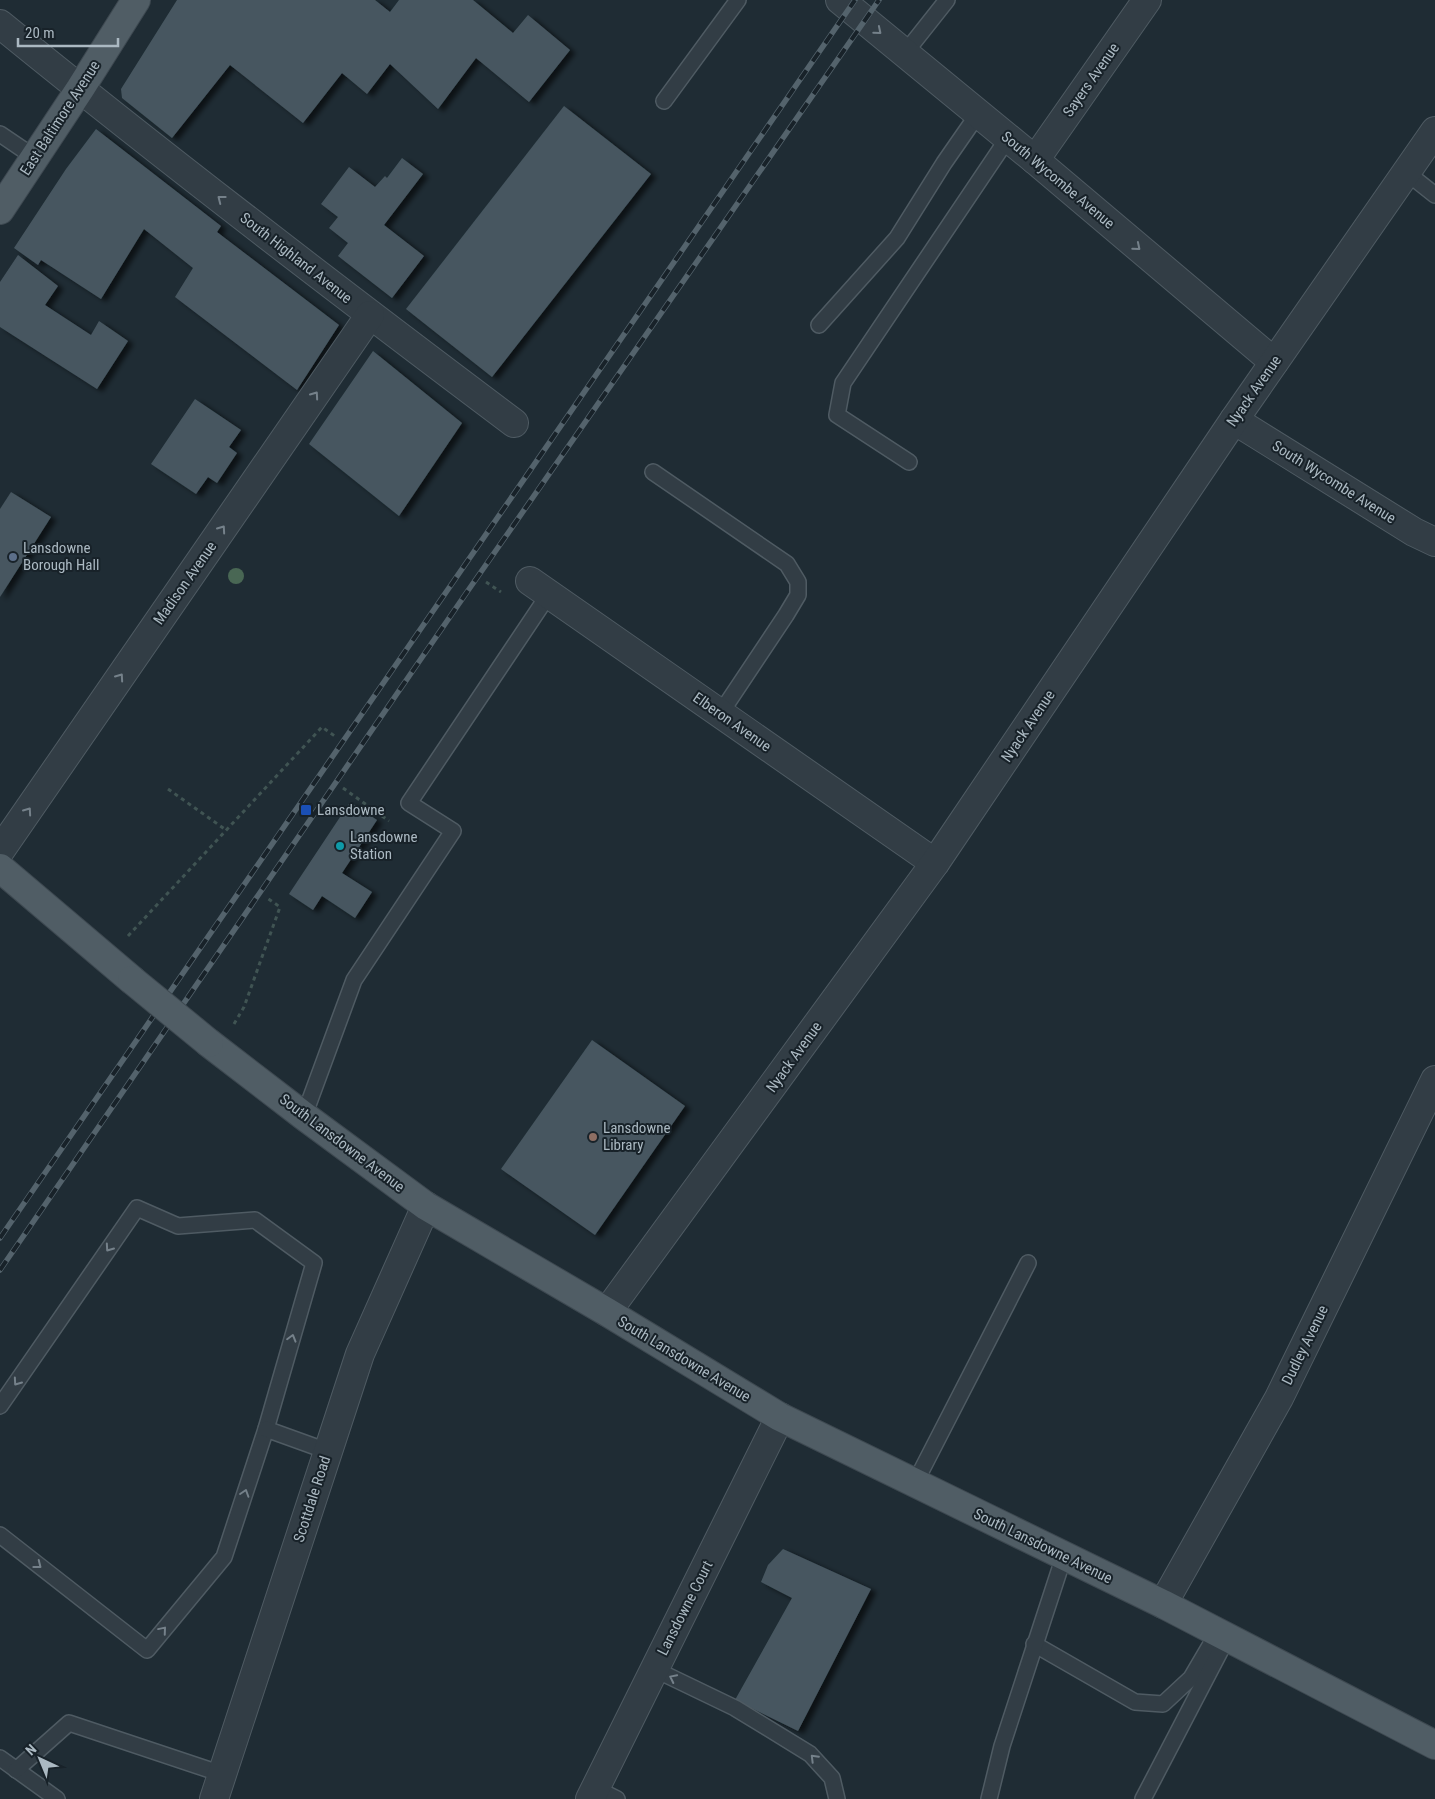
<svg xmlns="http://www.w3.org/2000/svg" width="1435" height="1799" font-family="'Roboto Condensed',sans-serif">
	<defs>
		<filter id="shadow"><feDropShadow dx="5.5" dy="3" stdDeviation="2.5" flood-color="#0009"/></filter>
	</defs>
	<rect width="100%" height="100%" fill="#1f2c34"/>
	<g fill="#475760" filter="url(#shadow)">
		<path d="M177,0H375L390,12L399,0H473L513,33L528,15L570,50L529,102L476,58L438,109L390,64L367,94L342,73L303,123L230,65L172,138L122,98L121,89Z"/>
		<path d="M564,106L651,174L492,377L406,309Z"/>
		<path d="M96,129L221,226L217,232L339,325L297,390L175,297L193,268L144,229L101,299L41,260L38,265L14,248L66,169Z"/>
		<path d="M402,158L423,174L384,225L424,256L392,298L338,256L348,243L329,228L338,217L321,204L349,167L375,187L385,176L387,178Z"/>
		<path d="M18,255L58,286L45,305L91,335L99,321L128,341L97,389L0,327V282Z"/>
		<path d="M373,351L462,423L399,516L309,444Z"/>
		<path d="M195,399L241,430L229,447L237,453L217,483L208,477L196,494L151,464Z"/>
		<path d="M11,492L51,517L0,597V509Z"/>
		<path d="M350,802L377,820L342,873L372,892L355,918L322,896L313,910L289,894Z"/>
		<path d="M592,1040L685,1106L595,1235L501,1169Z"/>
		<path d="M783,1549L871,1589L798,1731L735,1700L792,1598L761,1582L768,1565Z"/>
	</g>
	<g fill="none" stroke-linecap="round" stroke-linejoin="round">
		<defs>
			<g id="lane">
				<path d="M905,53L947,0"/>
				<path d="M664,101L738,0"/>
				<path d="M0,134L34,157"/>
				<path d="M1406,172L1435,195"/>
				<path d="M819,325L897,238L944,163L978,114"/>
				<path d="M909,462L837,415L843,383L1008,138"/>
				<path d="M653,472L787,564L798,582V595L786,615L720,714"/>
				<path d="M304,1116L354,980L453,831L409,803L549,594"/>
				<path d="M0,1406L137,1208L178,1226L255,1220L314,1263L266,1429L224,1557L147,1650L0,1535"/>
				<path d="M266,1429L327,1451"/>
				<path d="M915,1483L1028,1263"/>
				<path d="M1034,1644L1135,1702L1163,1704L1191,1678L1218,1632"/>
				<path d="M654,1669L735,1708L810,1754L832,1778L837,1799"/>
				<path d="M0,1758L57,1799"/>
				<path d="M16,1770L69,1723L222,1774"/>
				<path d="M595,1788L617,1799"/>
				<path d="M989,1799L1002,1746L1064,1556"/>
				<path d="M1143,1799L1227,1638"/>
			</g>
			<g id="street">
				<path d="M840,0L1035,160L1274,362"/>
				<path d="M0,24C168,161 341,293 514,423"/>
				<path d="M1035,160L1147,0"/>
				<path d="M1234,420L1414,532L1435,542"/>
				<path d="M530,581L935,863"/>
				<path d="M0,851L370,315"/>
				<path d="M607,1312L935,863L1234,420L1435,131"/>
				<path d="M1163,1604L1279,1398L1435,1080"/>
				<path d="M214,1799L360,1354L426,1206"/>
				<path d="M590,1799L780,1417"/>
			</g>
			<g id="primary">
				<path d="M0,210L80,89L136,0"/>
				<path d="M0,868L132,980"/>
				<path d="M209,1043L304,1116L426,1206L607,1312L780,1417L1163,1604L1435,1745"/>
			</g>
		</defs>
		<use href="#lane" stroke="#4f5b63" stroke-width="18"/>
		<use href="#street" stroke="#4f5b63" stroke-width="30"/>
		<use href="#primary" stroke="#3e4951" stroke-width="30"/>
		<g stroke="#405453" stroke-width="3" stroke-dasharray="4 4" stroke-linecap="butt">
			<path d="M486,582L501,592"/>
			<path d="M343,788L389,821"/>
			<path d="M168,789L226,830"/>
			<path d="M128,936L322,727L336,737"/>
			<path d="M234,1024L244,1007L280,907L267,898"/>
		</g>
		<use href="#lane" stroke="#323d45" stroke-width="15"/>
		<use href="#street" stroke="#323d45" stroke-width="28"/>
		<use href="#primary" stroke="#505d65" stroke-width="28"/>
		<defs>
			<g id="rail">
				<path d="M0,1238L855,0"/>
				<path d="M0,1270L467,592L879,0"/>
			</g>
		</defs>
		<use href="#rail" stroke="#54636c" stroke-width="5.5"/>
		<use href="#rail" stroke="#182229" stroke-width="4" stroke-dasharray="11" stroke-linecap="butt"/>
		<defs>
			<path id="primary-bridge" d="M132,980L209,1043"/>
		</defs>
		<use href="#primary-bridge" stroke="#3e4951" stroke-width="30" stroke-linecap="butt"/>
		<use href="#primary-bridge" stroke="#505d65" stroke-width="28"/>
	</g>
	<circle fill="#496754" cx="236" cy="576" r="8"/>
	<defs><path id="oneway-chevron" d="M-2-3.5L2.5 0L-2 3.5" fill="none" stroke-width="1.6" stroke-linecap="round" stroke-linejoin="round" transform="scale(1.25)"/></defs>
	<g stroke="#75818a">
		<use href="#oneway-chevron" transform="translate(878 31) rotate(40)"/>
		<use href="#oneway-chevron" transform="translate(221 199) rotate(-142)"/>
		<use href="#oneway-chevron" transform="translate(1137 247) rotate(40)"/>
		<use href="#oneway-chevron" transform="translate(315 395) rotate(-55)"/>
		<use href="#oneway-chevron" transform="translate(222 529) rotate(-55)"/>
		<use href="#oneway-chevron" transform="translate(120 677) rotate(-55)"/>
		<use href="#oneway-chevron" transform="translate(28 811) rotate(-55)"/>
		<use href="#oneway-chevron" transform="translate(109 1248) rotate(125)"/>
		<use href="#oneway-chevron" transform="translate(292 1338) rotate(-74)"/>
		<use href="#oneway-chevron" transform="translate(17 1382) rotate(125)"/>
		<use href="#oneway-chevron" transform="translate(245 1493) rotate(-72)"/>
		<use href="#oneway-chevron" transform="translate(38 1565) rotate(38)"/>
		<use href="#oneway-chevron" transform="translate(163 1630) rotate(-50)"/>
		<use href="#oneway-chevron" transform="translate(673 1678) rotate(-154)"/>
		<use href="#oneway-chevron" transform="translate(814 1758) rotate(-135)"/>
	</g>
	<circle fill="#5c6f8a" stroke="#182229" stroke-width="2" cx="13" cy="557" r="5"/>
	<rect fill="#1a4fb4" stroke="#182229" stroke-width="2" x="300" y="804" width="12" height="12" rx="2.5"/>
	<circle fill="#0f9aa8" stroke="#182229" stroke-width="2" cx="340" cy="846" r="5"/>
	<circle fill="#8d6e63" stroke="#182229" stroke-width="2" cx="593" cy="1137" r="5"/>
	<g text-anchor="middle" stroke-width="4" stroke-linejoin="round" paint-order="stroke">
		<g font-size="15" fill="#abb9c2" stroke="#182229">
			<text transform="translate(1091 80) rotate(-55)" y="5">Sayers Avenue</text>
			<text transform="translate(60 118) rotate(-57)" y="5">East Baltimore Avenue</text>
			<text transform="translate(1058 180) rotate(40)" y="5">South Wycombe Avenue</text>
			<text transform="translate(296 258) rotate(38)" y="5">South Highland Avenue</text>
			<text transform="translate(1254 391) rotate(-55)" y="5">Nyack Avenue</text>
			<text transform="translate(1334 482) rotate(32)" y="5">South Wycombe Avenue</text>
			<text transform="translate(185 583) rotate(-55)" y="5">Madison Avenue</text>
			<text transform="translate(732 722) rotate(35)" y="5">Elberon Avenue</text>
			<text transform="translate(1028 726) rotate(-56)" y="5">Nyack Avenue</text>
			<text transform="translate(794 1057) rotate(-54)" y="5">Nyack Avenue</text>
			<text transform="translate(342 1143) rotate(37)" y="5">South Lansdowne Avenue</text>
			<text transform="translate(1305 1345) rotate(-64)" y="5">Dudley Avenue</text>
			<text transform="translate(684 1359) rotate(31)" y="5">South Lansdowne Avenue</text>
			<text transform="translate(312 1499) rotate(-72)" y="5">Scottdale Road</text>
			<text transform="translate(1043 1546) rotate(26)" y="5">South Lansdowne Avenue</text>
			<text transform="translate(685 1608) rotate(-63)" y="5">Lansdowne Court</text>
		</g>
		<g font-size="15" fill="#abb9c2" stroke="#182229" text-anchor="start">
			<text x="23" y="553">Lansdowne<tspan x="23" dy="17">Borough Hall</tspan></text>
			<text x="317" y="815">Lansdowne</text>
			<text x="350" y="842">Lansdowne<tspan x="350" dy="17">Station</tspan></text>
			<text x="603" y="1133">Lansdowne<tspan x="603" dy="17">Library</tspan></text>
		</g>
	</g>
	<g transform="translate(40 1759) rotate(316)" stroke="#182229" stroke-width="4" paint-order="stroke">
	<path d="M0-4L9 19L0 12L-9 19Z" fill="#abb9c2"/>
	<text y="-8" font-size="14" font-weight="bold" text-anchor="middle" fill="#abb9c2">N</text>
	</g>
	<path d="M18 38v8h100v-8" fill="none" stroke="#abb9c2" stroke-width="2.5"/>
	<text x="25" y="38" font-size="15" fill="#abb9c2" stroke="#182229" stroke-width="4" paint-order="stroke">20 m</text>
</svg>
